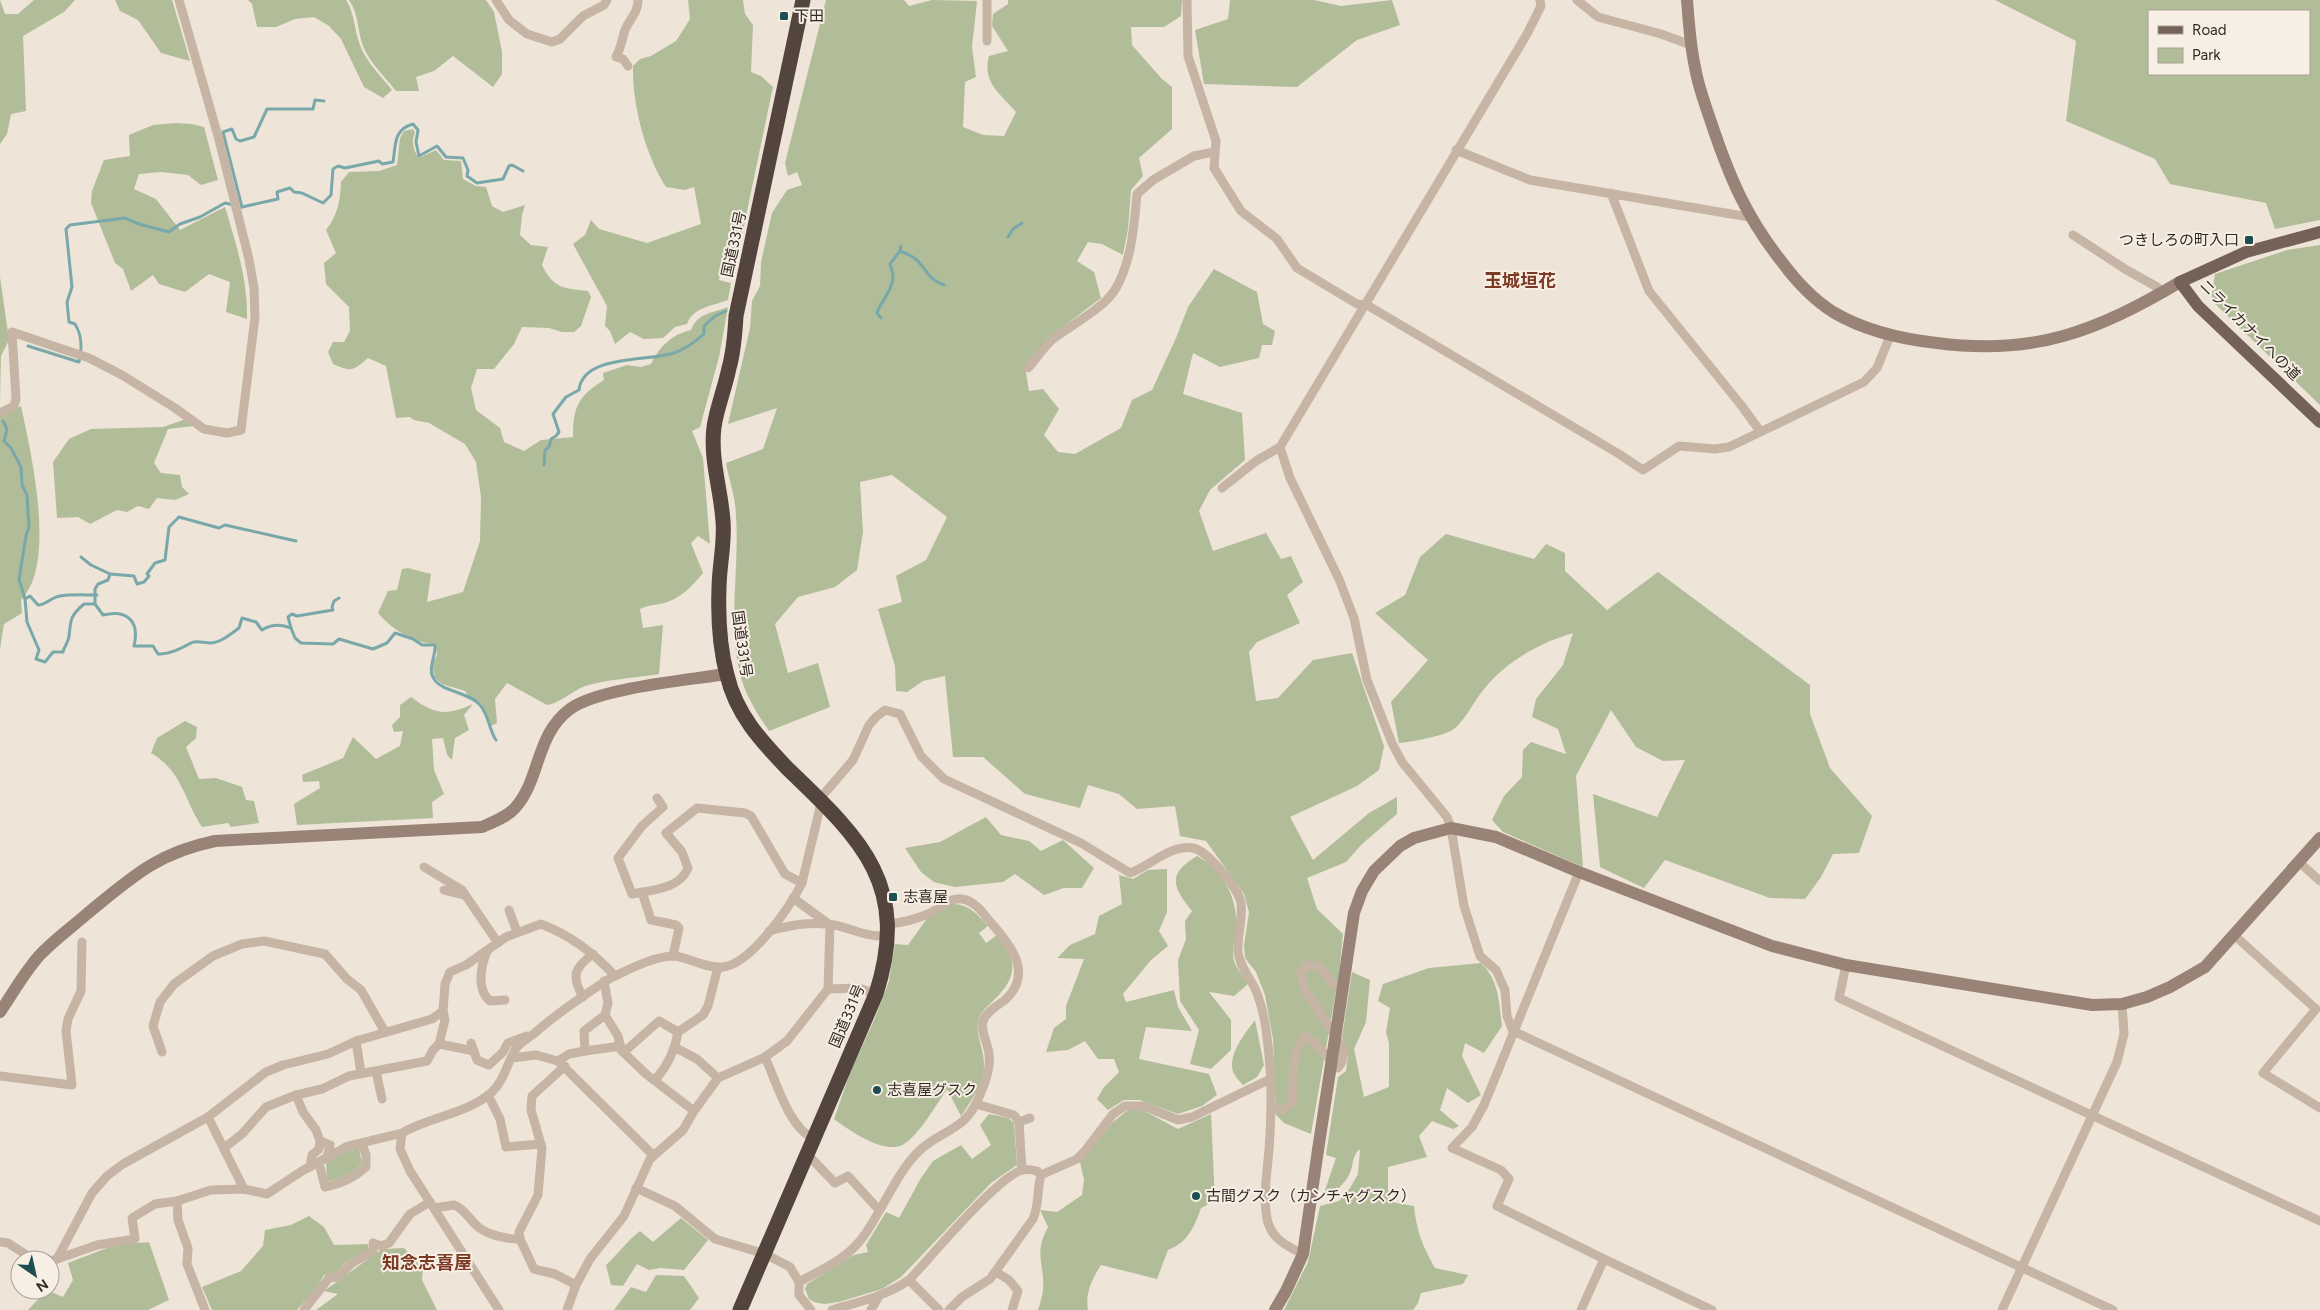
<svg xmlns="http://www.w3.org/2000/svg" width="2320" height="1310" font-family="Figtree,'Noto Sans JP',sans-serif">
	<rect width="100%" height="100%" fill="#efe4d8"/>
	<g fill="#b1bd99" fill-rule="evenodd">
		<path d="M0,0L5,14H18L34,0H75L64,12L23,36L26,111L11,114L7,134L0,144Z"/>
		<path d="M115,0H172L190,61L161,53L138,20L120,11Z"/>
		<path d="M248,0H346C355,14 354,30 360,45C366,62 381,76 392,90L383,98L364,87L341,39L329,26L314,17L295,19L276,27H257L252,4Z"/>
		<path d="M349,0H486L494,12L502,52V74L493,87L453,56L434,71L416,77L419,91H396C385,77 370,63 363,46C357,30 359,14 349,0Z"/>
		<path d="M688,0H743L745,14L753,25L751,72L761,76L773,87L737,259L723,257L719,280L731,283L728,300C713,306 693,307 687,324L675,327L663,338L644,339L630,332L615,344L610,331L605,326L607,306L573,244L585,235L591,220L599,229L647,243L701,224L694,187L685,190L666,187C645,154 632,104 633,66L640,59L651,56L676,41L690,19Z"/>
		<path d="M826,0H904L909,6L932,0L977,1L972,47L976,77L965,82L963,127L983,135L1004,136L1016,112C1000,93 982,83 989,56L1008,51L992,26L993,14L1008,4V0H1182L1181,16L1164,27H1131L1132,45L1162,79L1172,87V129L1139,158L1143,176L1131,190L1128,229L1123,255L1102,244L1088,242L1077,261L1094,272L1101,298L1047,339L1025,367L1029,391L1043,389L1059,409L1044,435L1058,452L1075,454L1121,428L1132,400L1152,390L1176,338L1188,307L1214,269L1257,292L1263,324L1275,331L1272,345H1262L1259,358L1220,367L1193,353L1183,394L1242,413L1245,460L1210,490L1199,511L1213,551L1266,533L1281,559L1291,556L1303,582L1287,595L1300,623L1257,642L1249,652L1256,701L1278,698L1313,660L1352,653L1384,746L1379,770L1357,786L1290,817L1313,860L1369,813L1397,797V814L1362,844L1346,862L1307,878L1317,909L1343,934L1339,974L1311,1134L1284,1123L1276,1115L1273,1039L1265,995L1256,972L1245,958L1244,945L1249,912L1244,894L1206,841L1180,836L1175,806L1137,809L1119,794L1088,785L1080,808L1025,794L983,757H953L945,676L923,681L907,692L896,691L895,666L878,609L902,602L896,576L926,560L947,517L892,475L860,482L863,532L857,570L835,587L798,597L775,624L788,673L818,663L830,707L769,731C758,715 748,699 742,681C726,627 740,571 736,516C736,499 729,480 726,463L763,449L777,408L728,424L750,328L752,301L760,286L761,262L772,213L787,190L802,185L797,172L788,176L785,163Z"/>
		<path d="M1230,0H1314L1341,6L1392,0L1400,25L1357,40L1297,87L1204,84L1195,30L1228,19Z"/>
		<path d="M1995,0H2320V220L2275,229L2266,203L2170,184L2155,159L2066,121L2076,41ZM2149,11H2309V74H2149Z"/>
		<path d="M176,123L191,124L204,127L218,180L201,185L188,175L161,172L139,174L134,189L156,199L180,230L225,207C236,244 248,280 247,319L226,312L230,282L209,274L185,292L159,284L153,275L131,291L123,269L115,263L91,203L92,191L104,160L130,156L129,135L153,125Z"/>
		<path d="M413,129L415,133C411,140 413,151 419,158L436,150L444,160L461,161L463,179L476,186L486,187L492,206L503,212L525,205L522,215L520,235L531,245L548,247L542,265C554,289 563,288 588,291L591,297L581,326L574,332H562L549,328L522,327L514,344L494,369H477L471,388L476,410L500,428L504,442L524,451L541,440L573,437C573,407 578,396 604,380L603,373L627,365L641,367L651,364C659,347 672,334 691,330C697,313 713,313 728,307L719,357L700,427L692,431L703,458L710,544L698,536L691,543L703,573C694,584 684,595 670,601C661,605 650,604 640,609L643,628L663,625L659,674C635,678 608,679 585,686C572,691 559,704 547,705L507,683L495,699L497,723L491,726L481,703L468,696L465,691L442,684L435,678L432,664L437,655L435,644C413,643 393,630 378,613L388,591L397,590L402,569L408,568L431,574L427,602L463,592L480,541L481,497L476,462L465,444L429,423L414,420L410,417L396,418L386,366L368,358C353,371 351,372 333,364L328,352L333,342H344L350,331L349,307L326,284L324,263L336,253L326,230C338,215 340,201 341,182L349,172L379,171L397,165L400,138L404,131Z"/>
		<path d="M2320,245V405L2211,300L2215,274L2287,250Z"/>
		<path d="M0,277L9,340L1,356L0,403Z"/>
		<path d="M21,406C31,453 57,563 21,600L22,613L4,624L0,649V417Z"/>
		<path d="M186,419L194,426L168,429L154,463L161,473L180,475L182,487L189,494L175,500L157,498L149,509L138,506L127,512L117,510L90,524L78,517L57,518L53,462L69,439L91,429L163,427Z"/>
		<path d="M1446,534L1534,559L1546,544L1565,553V571L1607,610L1658,572L1810,685V714L1830,768L1872,816L1859,853L1833,854L1821,877L1805,899L1770,898L1665,860L1644,888L1600,867L1593,794L1657,817L1685,760L1663,761L1636,747L1611,710L1576,776L1583,867L1503,832L1492,820L1504,796L1522,777L1523,750L1531,742L1566,754L1558,729L1532,717L1536,699L1563,665L1573,633C1539,643 1507,661 1484,689C1474,701 1466,719 1454,729C1445,736 1410,742 1399,743L1391,702L1428,660L1375,613L1405,595L1420,557Z"/>
		<path d="M411,697C435,715 446,716 473,704L464,715L469,730L455,738L452,760L447,755L443,738L432,739L434,770L444,794L432,802L433,818L297,825L294,804L320,788L319,781L303,782L302,775L343,758L353,737L376,759L400,746L403,731L394,732L392,725L400,717V705Z"/>
		<path d="M185,721L197,727L196,738L186,747L199,779L216,778L242,787L246,800L254,801L259,823L231,827L228,823L202,827C183,798 183,772 151,753L157,738Z"/>
		<path d="M986,817L1001,835L1029,841L1041,851L1063,840L1094,868L1082,888H1064L1044,895L1015,874L1003,882L955,887L934,882L921,872L905,848L940,842Z"/>
		<path d="M1197,856C1222,869 1238,898 1236,926C1236,937 1231,949 1234,961C1236,968 1244,977 1248,984L1234,996L1209,992L1231,1020V1050L1211,1069L1190,1064L1199,1030L1180,1001L1178,960L1186,939L1185,921L1192,911C1172,886 1167,874 1197,856Z"/>
		<path d="M1167,869V912L1159,931L1168,946L1151,960L1123,994L1126,1002L1174,990L1178,1007L1192,1031L1146,1027L1139,1059L1209,1074L1217,1095L1202,1106L1178,1114L1140,1100H1124L1108,1110L1097,1099L1104,1087L1119,1072L1114,1059H1098L1085,1041L1068,1050L1046,1052L1054,1028L1066,1019V1006L1084,959L1057,958L1070,945L1095,934L1099,916L1122,904L1119,875L1133,879L1148,870Z"/>
		<path d="M952,904C969,904 977,914 988,926L979,933L986,943L997,935C1018,961 1018,977 993,1001C986,1008 980,1012 978,1022C976,1036 984,1050 984,1064C985,1081 971,1102 961,1116L947,1089C936,1105 920,1134 904,1144C885,1156 849,1130 834,1119L850,1073L875,1018L889,981L895,944L908,945L926,920Z"/>
		<path d="M1481,963C1499,980 1499,1002 1502,1026L1484,1053L1465,1043L1462,1056L1481,1095L1468,1103L1447,1088L1440,1110L1459,1126L1453,1129L1432,1121L1419,1136L1427,1157L1388,1167V1191L1391,1202L1414,1206C1416,1229 1423,1248 1435,1268L1468,1275L1463,1284L1421,1293L1418,1303L1413,1310H1284L1308,1262L1320,1206L1339,1201L1350,1188L1358,1174L1360,1149C1351,1156 1354,1166 1349,1175C1344,1184 1336,1191 1328,1197L1324,1193L1336,1158L1326,1155L1338,1077L1346,1071L1348,1055L1342,1037L1352,972L1370,980L1366,1022L1354,1049L1364,1097L1389,1087V1043L1386,1032L1390,1008L1378,1001L1383,984L1429,968Z"/>
		<path d="M1255,1020L1264,1065L1257,1077L1243,1085C1240,1082 1235,1076 1233,1072C1228,1053 1245,1034 1255,1020Z"/>
		<path d="M1141,1109L1178,1129L1211,1114L1215,1201L1201,1208C1194,1228 1188,1242 1168,1250L1157,1279L1101,1265C1092,1279 1085,1293 1088,1310H1038C1040,1304 1042,1297 1043,1290C1045,1263 1033,1255 1048,1227L1040,1210L1057,1212L1082,1195L1084,1180L1080,1162L1113,1122L1128,1110Z"/>
		<path d="M989,1114L1008,1118L1014,1123L1017,1165L991,1183L901,1277L882,1289L839,1302L824,1304L814,1302L809,1299L805,1289L807,1284L854,1255L868,1252L866,1245L886,1212L899,1218L921,1178L933,1161L961,1145L972,1159L991,1145L980,1125Z"/>
		<path d="M359,1148L362,1164C352,1174 341,1180 327,1181L326,1163L347,1151Z"/>
		<path d="M309,1216L324,1227L334,1245L368,1244V1250L346,1262L335,1274L324,1275L317,1288L297,1310H212L202,1287L241,1271L263,1246L265,1230L291,1225Z"/>
		<path d="M681,1218L708,1240L684,1270L660,1268L649,1270L637,1264L623,1286L611,1285L606,1265C618,1254 627,1241 640,1231L653,1242Z"/>
		<path d="M149,1242L169,1300L148,1310H28L47,1290L63,1297L73,1280L68,1263L115,1245Z"/>
		<path d="M404,1248L423,1269L422,1280L437,1310H316L338,1294L324,1291L382,1249Z"/>
		<path d="M656,1275L684,1276L699,1298L690,1310H614L631,1287L646,1292Z"/>
	</g>
	<g fill="none" stroke-linecap="round" stroke-linejoin="round">
		<g stroke="#79a8aa" stroke-width="3">
			<path d="M242,207L223,132L232,129L236,139L240,141L254,137L267,109H313L315,100L324,101"/>
			<path d="M1008,237L1013,229L1022,223"/>
			<path d="M901,246L900,251C928,260 921,277 944,285"/>
			<path d="M881,318L877,313C881,301 893,290 893,276C893,272 891,268 890,264L900,251"/>
			<path d="M28,346L79,362C82,350 82,335 75,324L69,322L67,302L72,287L66,229L70,225L125,218L139,224L169,232L180,224L200,217L225,203L242,207L278,199L277,192L290,188L294,192L302,193L323,203L331,195L333,169L338,166L345,168L379,161L382,164L393,162C396,144 393,130 413,124L418,130L416,142L419,156L437,146L446,157L463,158L468,170L467,176L477,183L503,179L509,166L512,165L523,171"/>
			<path d="M3,421L7,429L4,441L11,448L21,467L22,485L27,495L29,527L26,536L19,579L25,599L27,622L39,650L36,659L45,662L53,652H63C64,647 69,641 69,636C71,619 70,616 84,604H95V589L98,584L108,580L110,574L134,576L137,584L144,582L149,576L147,574L155,563L165,560L169,527L179,517L219,528L225,525L296,541"/>
			<path d="M544,465L545,450L549,447L551,439L556,436L559,432L553,414L566,397L579,390C583,354 648,362 674,353C685,349 695,342 704,334V326L715,316L726,311"/>
			<path d="M81,557L91,565L110,574"/>
			<path d="M25,599L30,596L38,605C47,605 51,597 60,596C71,594 85,595 97,595"/>
			<path d="M95,604L103,615C127,609 140,621 134,646H153L158,654C167,655 182,648 191,643C197,640 204,643 210,643C220,643 231,634 239,628L242,618L256,622L262,630C272,624 281,624 291,628L295,638L301,643L333,644L339,639L373,649L387,643L395,633L413,639L422,645H435C436,656 427,669 434,679C442,692 469,692 480,705C489,715 489,730 496,740"/>
			<path d="M291,628L288,617L292,614L297,616L333,610L332,607L334,601L339,598"/>
		</g>
		<g stroke="#c6b4a5" stroke-width="9">
			<path d="M496,0L509,20L527,34L552,42L560,39L583,16L604,5L607,0"/>
			<path d="M1187,0L1188,56L1216,141L1214,168L1241,211L1277,239L1297,268L1357,304L1367,305L1619,454L1643,470L1679,446L1715,449L1729,447L1864,382L1877,368L1890,336"/>
			<path d="M1577,0L1598,17L1661,34L1691,45"/>
			<path d="M987,41V0"/>
			<path d="M628,66L623,59L616,57C621,48 622,39 625,30C630,18 638,13 638,0"/>
			<path d="M1456,150L1530,180L1749,217"/>
			<path d="M1611,193L1649,291L1741,405L1760,431"/>
			<path d="M2073,235L2125,269L2157,287L2162,292"/>
			<path d="M1028,368C1036,359 1044,347 1053,339C1071,325 1105,308 1116,288C1132,260 1134,225 1137,194L1153,180L1194,156L1214,152"/>
			<path d="M0,413L14,406L16,399L12,332L89,358L122,375L175,408L204,429L227,433L241,430L255,317L254,288L249,259L218,136L179,0"/>
			<path d="M1280,447L1290,478L1339,579L1354,618L1367,680L1392,743L1402,762L1447,817L1451,828L1464,906L1480,956L1496,970L1505,990L1507,1016L1513,1031L2113,1310"/>
			<path d="M1222,488L1256,461L1280,447L1527,34L1541,6L1540,0"/>
			<path d="M657,798L663,807L642,826L618,858L632,894C652,890 680,889 688,868L682,852L666,833L697,808L745,813L751,816L785,874L802,883"/>
			<path d="M2299,862L2320,881"/>
			<path d="M424,867L462,890L498,943"/>
			<path d="M1579,872L1484,1105L1472,1127L1452,1148L1501,1170L1509,1179L1497,1206L1604,1259L1581,1310"/>
			<path d="M444,890L465,895"/>
			<path d="M642,892L651,920L676,925L679,928L673,956"/>
			<path d="M793,898L830,925L828,989"/>
			<path d="M509,910L517,932"/>
			<path d="M769,931C791,925 811,921 834,925C854,929 865,937 887,936"/>
			<path d="M2234,935L2316,1009L2263,1073L2320,1108"/>
			<path d="M487,951C481,966 476,989 490,1001L505,1000"/>
			<path d="M1846,965L1839,998L2320,1221"/>
			<path d="M604,981L608,1003L605,1015L618,1036L621,1050L646,1074L694,1111"/>
			<path d="M583,997C571,976 574,968 593,954"/>
			<path d="M678,1032L703,1015L708,1006L718,967"/>
			<path d="M356,1041L361,1073"/>
			<path d="M471,1043L477,1060L489,1065L503,1052L508,1043L527,1036"/>
			<path d="M439,1044L474,1051"/>
			<path d="M676,1048L697,1059L718,1078"/>
			<path d="M585,1051L621,1046"/>
			<path d="M162,1052L153,1026L160,1002L174,984L213,956L242,944L264,941L325,954L347,979L361,990L385,1032"/>
			<path d="M624,1052L659,1021L678,1032C675,1050 668,1065 656,1079"/>
			<path d="M765,1057C776,1081 789,1128 813,1138"/>
			<path d="M512,1058L536,1055L558,1061L653,1155"/>
			<path d="M558,1061L569,1054L585,1051L584,1031L605,1015"/>
			<path d="M565,1066L532,1096L531,1110L542,1148L538,1195L519,1232L520,1239L534,1269L555,1274L576,1285"/>
			<path d="M376,1071L382,1099"/>
			<path d="M0,1076L72,1085L66,1031L68,1019L81,991L82,942"/>
			<path d="M296,1095L322,1089L349,1076L427,1061L433,1050L439,1044L445,1020L443,1011"/>
			<path d="M488,1095L500,1119L506,1147L541,1144"/>
			<path d="M976,1104L1014,1115L1019,1122L1022,1170"/>
			<path d="M1272,1108L1283,1110L1292,1103C1295,1077 1288,1057 1305,1036C1320,1044 1325,1056 1338,1068L1342,1062L1344,1050L1304,988L1301,973L1306,966H1319L1334,985L1344,987"/>
			<path d="M208,1117L244,1189"/>
			<path d="M1019,1122L1030,1118"/>
			<path d="M320,1141L330,1145L327,1158"/>
			<path d="M224,1148L242,1134L266,1107L296,1095L303,1112L316,1130L320,1141L319,1149L312,1155L310,1167"/>
			<path d="M807,1154L835,1183L848,1176L879,1210"/>
			<path d="M319,1163L325,1187C342,1184 354,1178 366,1167V1155L362,1144"/>
			<path d="M1041,1175L1077,1159L1085,1151L1113,1114L1125,1106H1144L1178,1120L1192,1117L1270,1079"/>
			<path d="M636,1188L675,1206L715,1239L765,1254L790,1267L799,1282V1295L811,1310"/>
			<path d="M434,1208L454,1205C464,1209 468,1217 475,1224C485,1235 506,1239 520,1239"/>
			<path d="M0,1242L8,1243L34,1260H38"/>
			<path d="M57,1259L97,1245L135,1239L132,1218L155,1204L177,1201"/>
			<path d="M1604,1259L1712,1310"/>
			<path d="M50,1261L57,1259L92,1193L107,1176L123,1164L208,1117L266,1072L283,1065L328,1054L356,1041L432,1019L443,1011L445,984L450,972L466,965L506,937L541,924C570,935 594,953 615,976"/>
			<path d="M996,1272L1009,1280L1018,1291L1012,1310"/>
			<path d="M909,1280L939,1310"/>
			<path d="M799,1282C823,1269 847,1259 863,1237C882,1211 894,1178 916,1154C939,1129 964,1134 979,1097C985,1083 991,1069 989,1054C988,1043 980,1031 983,1021C987,1011 997,1006 1005,1000C1033,974 1012,947 993,925C984,915 976,901 962,899C949,897 939,909 928,914C916,919 901,923 888,924"/>
			<path d="M205,1310L187,1264L188,1248L178,1220L177,1201L211,1190L244,1189L267,1194L302,1171L348,1146L402,1133"/>
			<path d="M304,1310L329,1278L338,1277L351,1264L373,1251V1243L381,1246L389,1243L410,1214L430,1202"/>
			<path d="M499,1310L410,1171L400,1149L402,1133C429,1117 466,1114 491,1093C505,1080 507,1062 517,1047C522,1042 529,1037 535,1033C551,1018 568,1007 586,994C596,988 604,981 615,976C632,968 653,957 672,956C687,956 705,969 723,967C751,964 790,907 802,883L823,795L853,760L869,725L876,717L885,710L900,714L921,756L944,779L1081,843L1130,873C1150,866 1171,844 1193,848C1207,850 1239,889 1241,903C1243,919 1237,936 1238,952C1240,969 1253,980 1258,996C1266,1018 1268,1044 1270,1067C1272,1095 1271,1122 1269,1150C1267,1173 1263,1196 1267,1219C1271,1238 1286,1246 1303,1254"/>
			<path d="M567,1310L576,1285L590,1259L624,1216L650,1159L683,1130L694,1111L718,1078L765,1057L787,1041L828,989L859,988L876,994"/>
			<path d="M832,1310C859,1302 886,1296 909,1280C931,1257 996,1178 1022,1170C1027,1169 1033,1170 1037,1171L1041,1175C1037,1189 1039,1206 1033,1219L990,1279L962,1297L949,1310"/>
			<path d="M871,1310L879,1296"/>
			<path d="M2002,1310L2117,1062L2124,1034L2122,1004"/>
		</g>
		<g stroke="#998376" stroke-width="12">
			<path d="M1687,0C1689,23 1690,45 1695,67C1698,86 1705,104 1711,122C1729,176 1746,217 1782,262C1796,281 1813,299 1833,312C1865,331 1900,339 1937,343C2035,356 2097,331 2180,282"/>
			<path d="M1340,1006L1354,913L1362,891L1374,871L1400,846L1414,838L1451,828L1496,837L1579,872L1772,946L1846,965L2092,1005L2122,1004L2147,997L2170,987L2205,967L2320,838"/>
			<path d="M0,1012C13,993 24,973 39,956C54,940 72,927 88,913C132,877 157,853 215,841L482,827C493,822 507,817 515,808C541,779 535,735 570,709C598,688 689,680 726,674"/>
			<path d="M1275,1310L1286,1291L1303,1254L1318,1150"/>
		</g>
		<path stroke="#746157" stroke-width="12" d="M2320,232L2246,252L2180,282L2198,306L2320,422"/>
		<path stroke="#53443d" stroke-width="15" d="M740,1310L876,994C911,885 861,839 788,769C761,741 736,714 727,675C720,649 718,616 719,589C719,566 725,544 723,521C721,490 710,459 714,427C717,407 725,388 729,368C734,351 735,333 736,316L803,0"/>
		<path stroke="#998376" stroke-width="12" d="M1318,1150L1340,1006"/>
	</g>
	<g fill="#1e4e51" stroke="#f7eee4" stroke-width="2">
		<rect x="779" y="11" width="10" height="10" rx="2.5"/>
		<rect x="2244" y="235" width="10" height="10" rx="2.5"/>
		<rect x="888" y="892" width="10" height="10" rx="2.5"/>
		<circle cx="877" cy="1090" r="5"/>
		<circle cx="1196" cy="1196" r="5"/>
	</g>
	<g text-anchor="middle" stroke-width="4" stroke-linejoin="round" paint-order="stroke">
		<g font-size="15" fill="#322a26" stroke="#f7eee4" text-anchor="start">
			<text x="794" y="21">下田</text>
			<text x="2239" y="245" text-anchor="end">つきしろの町入口</text>
			<text x="903" y="902">志喜屋</text>
			<text x="887" y="1095">志喜屋グスク</text>
			<text x="1206" y="1201">古間グスク（カンチャグスク）</text>
		</g>
		<g font-size="15" fill="#322a26" stroke="#f7eee4">
			<text transform="translate(734 244) rotate(-78)" y="5">国道331号</text>
			<text transform="translate(2250 330) rotate(45)" y="5">ニライカナイへの道</text>
			<text transform="translate(742 644) rotate(82)" y="5">国道331号</text>
			<text transform="translate(847 1016) rotate(-67)" y="5">国道331号</text>
		</g>
		<g font-size="18" font-weight="bold" fill="#7c3923" stroke="#f7eee4">
			<text x="1520" y="287">玉城垣花</text>
			<text x="427" y="1269">知念志喜屋</text>
		</g>
	</g>
	<rect x="2148" y="10" width="162" height="65" fill="#f7eee4" stroke="#a8a098"/>
	<rect x="2158" y="26" width="25" height="8" fill="#746157" stroke="#a8a098"/>
	<text x="2192" y="35" font-size="15" fill="#322a26">Road</text>
	<rect x="2158" y="48" width="25" height="15" fill="#b1bd99" stroke="#a8a098"/>
	<text x="2192" y="60" font-size="15" fill="#322a26">Park</text>
	<g transform="translate(35 1275) rotate(146)"><circle r="24" fill="#f7eee4" stroke="#a8a098"/>
	<path d="M0-4L9 19L0 12L-9 19Z" fill="#1e4e51"/>
	<text y="-8" font-size="14" font-weight="bold" text-anchor="middle" fill="#322a26">N</text>
	</g>
</svg>
